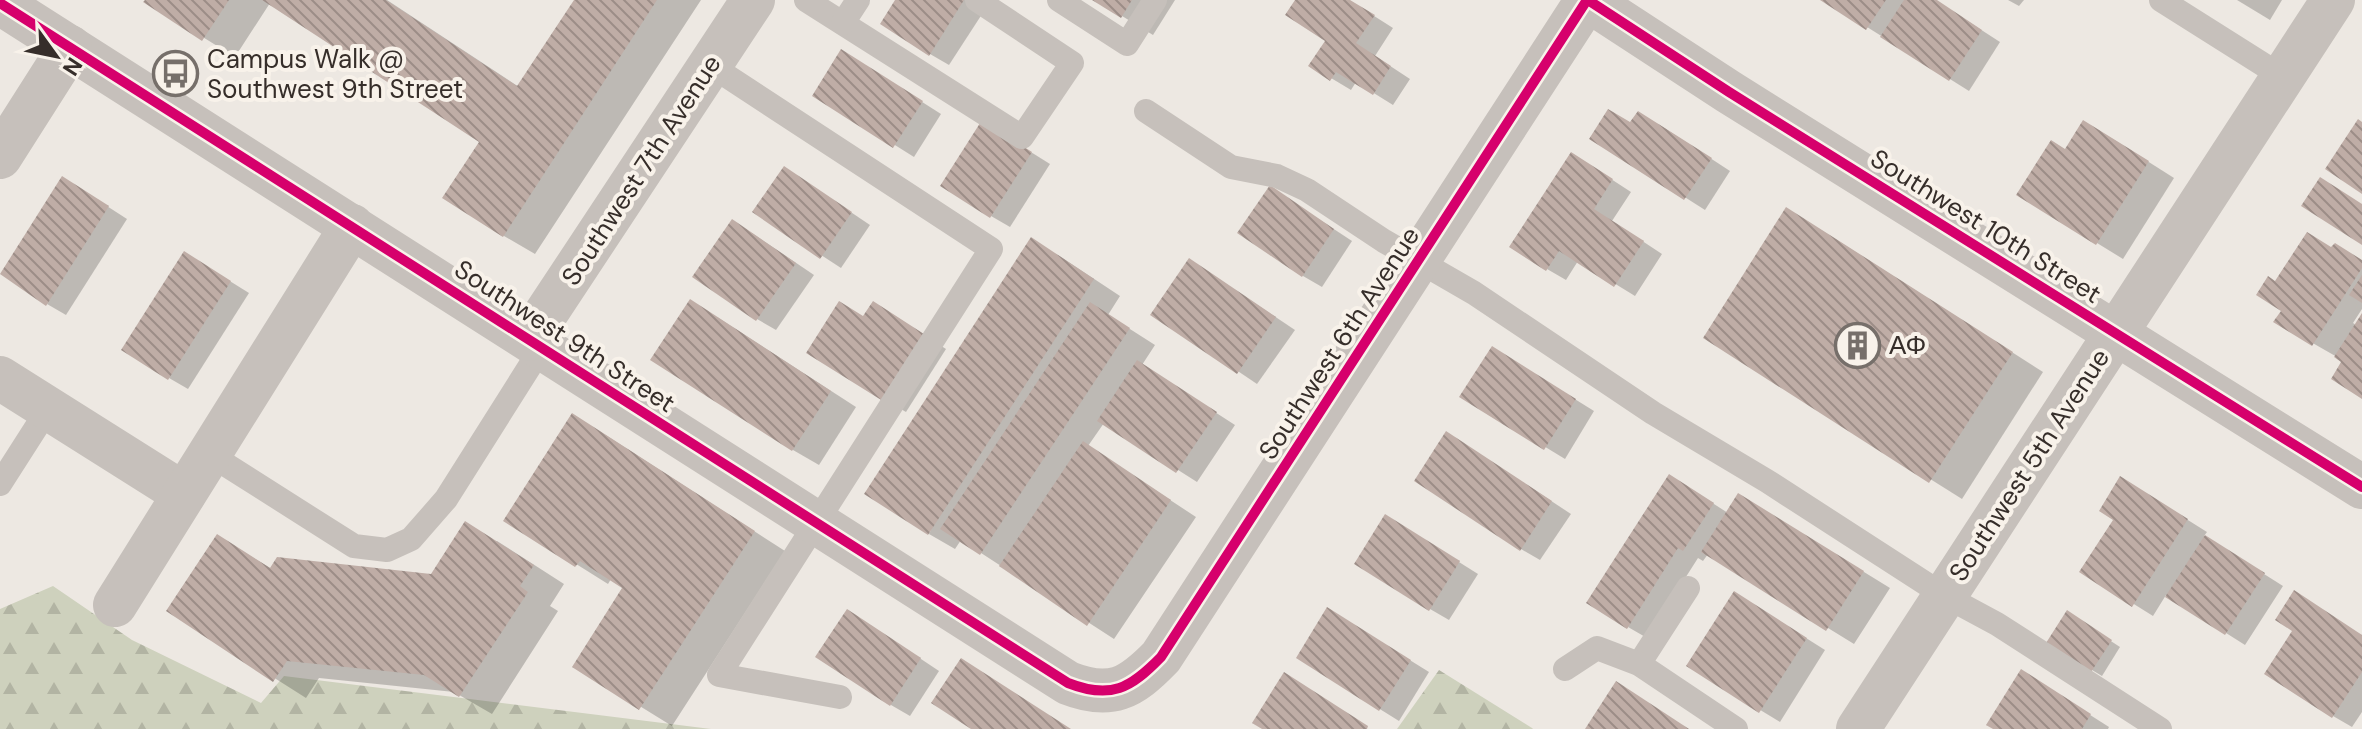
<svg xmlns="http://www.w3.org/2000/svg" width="2362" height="729" font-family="'DM Sans',sans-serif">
	<defs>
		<pattern id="forest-firs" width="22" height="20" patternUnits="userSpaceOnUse" patternTransform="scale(2)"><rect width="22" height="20" fill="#ced1bd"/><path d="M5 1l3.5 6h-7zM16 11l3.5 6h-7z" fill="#b2b4a3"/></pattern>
		<pattern id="building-back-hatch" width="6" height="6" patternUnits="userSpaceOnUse" patternTransform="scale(2)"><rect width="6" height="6" fill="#bfada6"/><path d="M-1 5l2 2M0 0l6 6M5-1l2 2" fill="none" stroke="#9c8d87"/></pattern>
	</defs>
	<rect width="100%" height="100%" fill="#ede8e2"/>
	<g fill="url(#forest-firs)">
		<path d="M53,586L132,640L261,703L284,676L711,729H0V609Z"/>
		<path d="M1439,670L1532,728L1533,729H1397Z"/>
	</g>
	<g fill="#0003">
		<path d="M147,0H387L519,87L576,0H701L535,254L504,236L482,141L270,3L235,57L146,2Z"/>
		<path d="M898,0H973L986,8L949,65L930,54Z"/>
		<path d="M1096,0H1175L1153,35Z"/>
		<path d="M1298,0H1349L1393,28L1375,56L1410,79L1393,105L1356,82L1351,90L1311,66L1327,40Z"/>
		<path d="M1824,0H1935L2000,42L1969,91Z"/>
		<path d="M2008,0H2024L2019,6Z"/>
		<path d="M2237,0H2282L2270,20Z"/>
		<path d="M861,63L941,114L914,157L815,95Z"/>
		<path d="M1658,124L1730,171L1705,210L1592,138Z"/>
		<path d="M1002,134L1050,164L1010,227L991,216Z"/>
		<path d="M2111,138L2174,178L2123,259L2097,243L2066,151Z"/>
		<path d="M1591,166L1631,192L1612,221L1662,254L1635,296L1578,261L1566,280L1547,269Z"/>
		<path d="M803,180L870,225L841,268L755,212Z"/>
		<path d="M1270,187L1352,241L1322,287L1303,276Z"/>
		<path d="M82,190L127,219L66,315L47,304Z"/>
		<path d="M1818,228L2043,372L1962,499L1706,338Z"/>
		<path d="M752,233L814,275L776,330L757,319Z"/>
		<path d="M2333,250L2362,261V309L2353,323L2356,325L2362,317V397L2344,361L2276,322L2284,310L2276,283Z"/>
		<path d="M1058,255L1120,296L1108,315L1155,345L1142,365L1235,425L1197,482L1104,423L1088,446L1196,517L1114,639L961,540L955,549L929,534Z"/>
		<path d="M1190,260L1295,330L1257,384L1153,314Z"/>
		<path d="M204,265L249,293L188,389L169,378Z"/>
		<path d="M893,315L946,349L906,412L887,401L864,318Z"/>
		<path d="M717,317L856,407L819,465L793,450Z"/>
		<path d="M1512,360L1594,411L1565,459L1462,396Z"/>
		<path d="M604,434L785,551L672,726L575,666L625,588L611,579L608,584L506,520Z"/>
		<path d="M1466,445L1571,514L1540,560L1521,549Z"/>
		<path d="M1689,488L1728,513L1765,511L1890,588L1854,644L1708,554L1703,561L1698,558L1647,638L1628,627Z"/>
		<path d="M2140,490L2207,532L2204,536L2283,586L2245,645L2166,595L2153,616L2081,571L2115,519Z"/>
		<path d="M1405,528L1478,574L1449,620L1430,609Z"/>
		<path d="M218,537L272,569L432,576L497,541L564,584L550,606L558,611L492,714L454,692L319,678L306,698L169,611Z"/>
		<path d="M1754,605L1825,650L1780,722L1688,666Z"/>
		<path d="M2077,619L2120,647L2102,676L2092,670Z"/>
		<path d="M1347,621L1429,672L1399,721L1298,658Z"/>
		<path d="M867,623L939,671L910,716L891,705Z"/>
		<path d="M2295,630L2362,636V712L2352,727L2333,716Z"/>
		<path d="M2040,683L2109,727L2108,729H1996Z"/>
	</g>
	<g fill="url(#building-back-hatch)">
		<path d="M145,0H229L202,41L143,2Z"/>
		<path d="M262,0H386L517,86L574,0H657L503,237L442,198L479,142Z"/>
		<path d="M895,0H964L929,56L880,24Z"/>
		<path d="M1092,0H1132L1121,18Z"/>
		<path d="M1295,0H1350L1375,15L1356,43L1391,66L1373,95L1336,72L1330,81L1308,66L1325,41L1285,15Z"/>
		<path d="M1820,0H1886L1866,30Z"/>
		<path d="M1904,0H1937L1982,30L1949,81L1880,37Z"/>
		<path d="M841,49L923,101L893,148L812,96Z"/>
		<path d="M1608,109L1630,122L1638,111L1712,158L1684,200L1589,139Z"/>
		<path d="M2358,119L2362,122V194L2325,169Z"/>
		<path d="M982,120L1032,152L990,218L940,186Z"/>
		<path d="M2083,120L2149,161L2096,245L2016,195L2051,140L2065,149Z"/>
		<path d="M1571,152L1613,179L1594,209L1644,241L1614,287L1559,251L1546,271L1509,247Z"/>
		<path d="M784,166L852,212L820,259L752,212Z"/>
		<path d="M62,176L109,206L46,306L0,274Z"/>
		<path d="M2320,177L2362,204V245L2301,206Z"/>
		<path d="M1270,185L1334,229L1302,277L1237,233Z"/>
		<path d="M1786,207L2013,352L1929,483L1703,338Z"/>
		<path d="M732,219L796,263L756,321L692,277Z"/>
		<path d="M2307,232L2331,247L2335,243L2362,260V268L2312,346L2273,322L2281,311L2256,295L2268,276L2275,281Z"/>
		<path d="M1031,237L1094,279L928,535L864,494Z"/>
		<path d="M184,251L231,281L168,380L121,350Z"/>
		<path d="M1189,258L1276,317L1237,374L1150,315Z"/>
		<path d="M2362,275V303L2349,295Z"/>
		<path d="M690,299L831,391L792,451L650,360Z"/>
		<path d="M839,301L863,316L873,301L927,336L886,403L806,353Z"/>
		<path d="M1090,302L1130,328L980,555L940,529Z"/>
		<path d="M2362,313V399L2331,379L2341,362L2334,357Z"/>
		<path d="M1492,346L1576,399L1544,450L1459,397Z"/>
		<path d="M1137,360L1217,412L1176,473L1097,421Z"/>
		<path d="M572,413L755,531L639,710L572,667L622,588L580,561L575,567L503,521Z"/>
		<path d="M1446,431L1552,501L1520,551L1414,481Z"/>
		<path d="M1083,441L1171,500L1087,626L999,566Z"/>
		<path d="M1669,474L1714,503L1683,551L1678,548L1627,629L1586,603Z"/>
		<path d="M2120,476L2188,519L2132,607L2079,572L2113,520L2099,511Z"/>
		<path d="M1738,493L1864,571L1826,631L1701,552Z"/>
		<path d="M1385,514L1460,561L1429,611L1354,564Z"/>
		<path d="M465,521L534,565L520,586L528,592L459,697L424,675L287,661L273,682L166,611L217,534L270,568L277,557L431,574Z"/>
		<path d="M2205,535L2265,573L2225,635L2165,597Z"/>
		<path d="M2294,590L2362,635V672L2332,718L2264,674L2292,631L2275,620Z"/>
		<path d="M1734,591L1807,638L1759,713L1686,666Z"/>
		<path d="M1327,607L1411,660L1379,711L1296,658Z"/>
		<path d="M847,609L921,658L890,706L815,657Z"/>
		<path d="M2067,610L2112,640L2091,672L2046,643Z"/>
		<path d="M961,658L1071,729H971L931,703Z"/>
		<path d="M2021,669L2091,714L2082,729H1993L1986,725Z"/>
		<path d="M1284,672L1368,726L1367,729H1262L1252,723Z"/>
		<path d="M1616,681L1689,729H1585Z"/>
	</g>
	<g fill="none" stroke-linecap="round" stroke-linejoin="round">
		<g stroke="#c6c0bb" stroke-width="24">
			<path d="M806,0L1022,137L1072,63L977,0"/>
			<path d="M1059,0L1127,44L1155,0"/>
			<path d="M2161,0L2283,77"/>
			<path d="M843,23L858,0"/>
			<path d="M710,65L991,249L719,675L840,697"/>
			<path d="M1146,111L1231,167L1277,176L1307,190L1384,241L1474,293L1653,413L1767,481L1945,596L1997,624L2160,729"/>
			<path d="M209,454L354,546L387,550L411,539L446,499L542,347"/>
			<path d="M0,484L48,409"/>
			<path d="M1639,664L1688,588"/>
			<path d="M1565,669L1597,648L1639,664L1736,729"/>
		</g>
		<g stroke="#c6c0bb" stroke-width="44">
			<path d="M1588,0L1729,92L2362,487"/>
			<path d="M0,3L1068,683C1111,700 1131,688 1161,657L1587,0"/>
			<path d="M0,157L70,47"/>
			<path d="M529,339L753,0"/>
			<path d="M0,378L184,494"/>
			<path d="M115,605L352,226"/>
			<path d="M1858,729L2333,0"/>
		</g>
		<defs>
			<g id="cycleway">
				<path d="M1588,0L1729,92L2362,487"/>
				<path d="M0,3L1068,683C1111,700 1131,688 1161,657L1587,0"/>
			</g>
		</defs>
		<use href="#cycleway" stroke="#f8f2ea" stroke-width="15"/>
		<use href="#cycleway" stroke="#d6006c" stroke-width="10"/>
	</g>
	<defs>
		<symbol id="bus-ring" viewBox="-11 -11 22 22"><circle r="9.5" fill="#f8f2ea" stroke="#766f6a" stroke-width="1.5"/><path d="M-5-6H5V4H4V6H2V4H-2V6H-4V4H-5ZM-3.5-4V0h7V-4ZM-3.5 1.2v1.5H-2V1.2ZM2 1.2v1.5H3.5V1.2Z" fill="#766f6a"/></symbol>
		<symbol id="building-ring" viewBox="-11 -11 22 22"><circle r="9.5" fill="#f8f2ea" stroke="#766f6a" stroke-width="1.5"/><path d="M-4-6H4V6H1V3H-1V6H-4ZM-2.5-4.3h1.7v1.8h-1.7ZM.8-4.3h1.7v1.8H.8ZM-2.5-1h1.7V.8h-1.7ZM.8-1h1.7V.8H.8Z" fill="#766f6a"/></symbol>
	</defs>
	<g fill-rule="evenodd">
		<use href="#bus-ring" x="150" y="48" width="51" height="51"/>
		<use href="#building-ring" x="1832" y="320" width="51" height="51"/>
	</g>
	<g text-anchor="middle" stroke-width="8" stroke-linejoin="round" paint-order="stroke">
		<g font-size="26" fill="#362e2a" stroke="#f8f2ea" text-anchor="start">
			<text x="207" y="68">Campus Walk @<tspan x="207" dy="30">Southwest 9th Street</tspan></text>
			<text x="1889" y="354">ΑΦ</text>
		</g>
		<g font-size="26" fill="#362e2a" stroke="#f8f2ea">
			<text transform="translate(641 170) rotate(-57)" y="9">Southwest 7th Avenue</text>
			<text transform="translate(1986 226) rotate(32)" y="9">Southwest 10th Street</text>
			<text transform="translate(565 336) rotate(33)" y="9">Southwest 9th Street</text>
			<text transform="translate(1339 343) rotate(-57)" y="9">Southwest 6th Avenue</text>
			<text transform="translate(2029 465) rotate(-57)" y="9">Southwest 5th Avenue</text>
		</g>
	</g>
	<g transform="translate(56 56) rotate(123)" stroke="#f8f2ea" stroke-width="6" paint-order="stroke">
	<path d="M0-6L14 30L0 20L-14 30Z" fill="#362e2a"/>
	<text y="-12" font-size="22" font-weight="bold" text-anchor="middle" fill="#362e2a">N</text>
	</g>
</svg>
